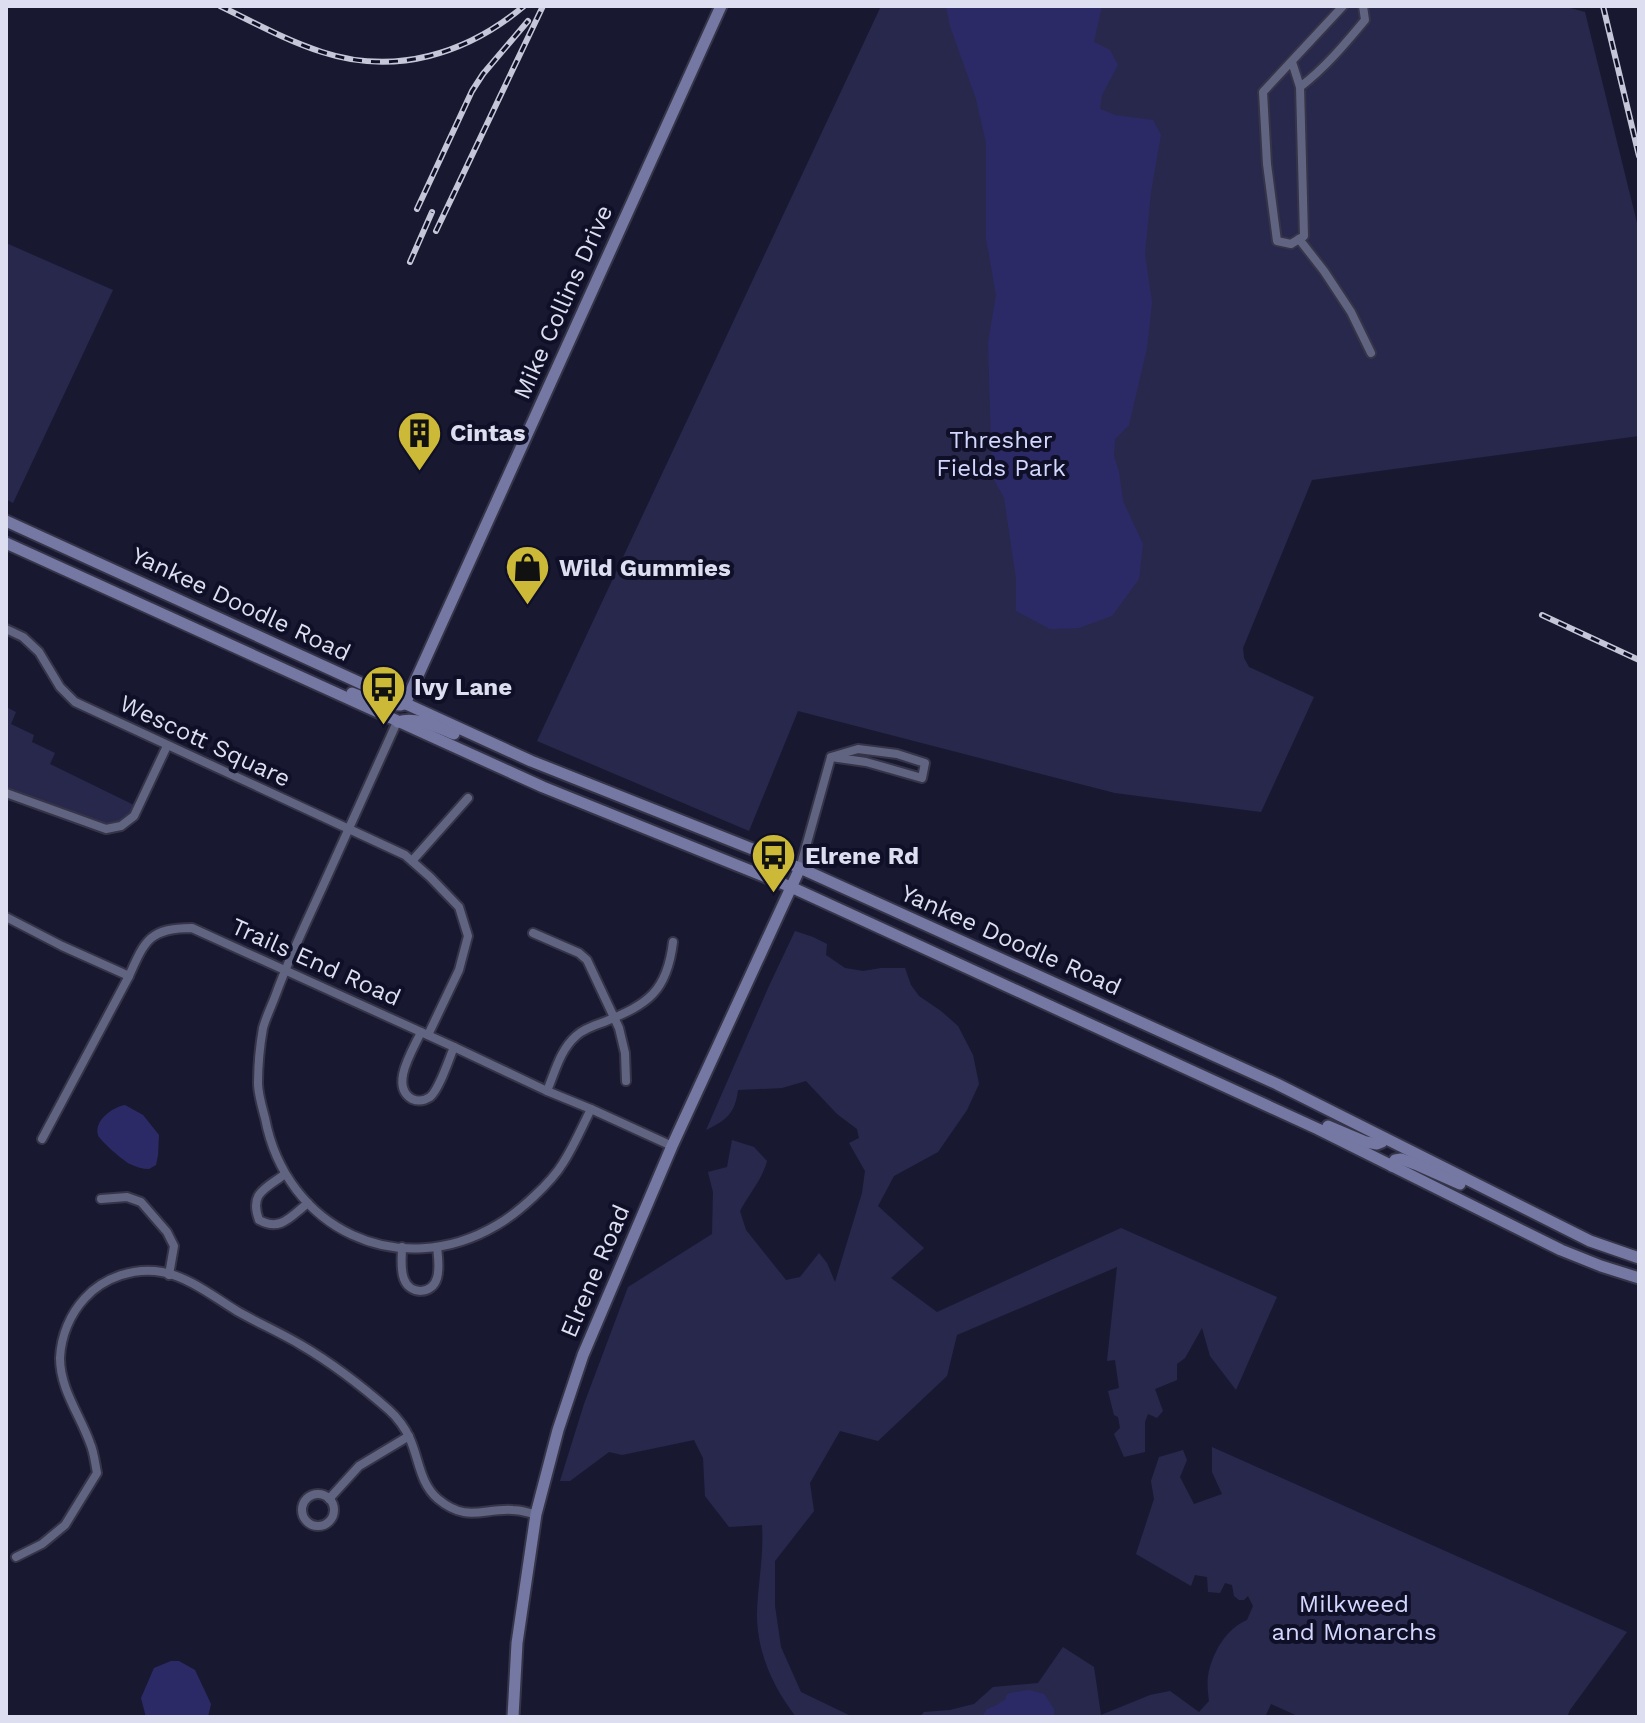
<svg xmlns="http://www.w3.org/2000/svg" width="1645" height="1723" font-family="'Work Sans',sans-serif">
	<rect width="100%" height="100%" fill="#181931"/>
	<g fill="#28284c">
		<path d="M881,6H1563L1585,12L1639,231V436L1312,480L1243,648L1244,658L1249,667L1314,697L1261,812L1115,793L798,711L749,831L537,741Z"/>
		<path d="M6,243L113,290L13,503L6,499Z"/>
		<path d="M6,707L16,712L11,724L34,735L32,742L55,753L50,764L138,807L134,816L106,829L6,793Z"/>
		<path d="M795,931L813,937L827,944L826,955L845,968L863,971L881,968H905L911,985L919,996L941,1011L958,1026L973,1055L979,1084L967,1110L938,1152L894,1176L878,1206L924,1248L891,1278L937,1312L1121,1228L1277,1297L1236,1390L1210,1356L1202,1328L1185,1358L1177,1364V1380L1155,1389L1163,1411L1157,1418L1148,1414L1145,1422V1452L1124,1457L1114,1434L1120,1428L1118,1417L1114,1415L1108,1391L1119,1388L1115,1360L1107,1361L1117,1267L957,1335L947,1376L878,1441L840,1431L810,1483L814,1511L775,1561V1606L781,1647L801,1692L853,1717H796C773,1687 757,1653 757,1613C758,1583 764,1556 762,1525L729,1527L705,1496L703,1458L694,1440L622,1455L609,1452L570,1481H560L584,1404L628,1287L712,1234L713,1192L708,1172L727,1167L732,1140L754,1147L767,1161C762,1180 749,1194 740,1211L746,1230L786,1280L800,1277L819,1253L827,1263L835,1282L862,1193L865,1171L849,1143L859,1138L857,1129L837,1114L806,1081L782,1088L738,1090C735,1113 727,1120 706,1130L769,986Z"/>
		<path d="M1212,1447L1627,1632L1570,1710L1567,1717H1300L1271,1704L1265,1717H920L924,1712L950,1710L974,1704L993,1687L1038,1683L1063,1647L1094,1667L1101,1715L1150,1695L1170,1691L1199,1712L1209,1701C1208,1693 1207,1684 1208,1676C1212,1653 1226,1629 1247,1620L1253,1606L1248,1596L1244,1600H1239L1234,1596L1232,1585L1225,1583L1220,1593L1208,1592L1207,1577L1195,1575L1191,1586L1136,1554L1154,1499L1151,1481L1159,1457L1183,1450L1187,1460L1180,1477L1194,1504L1222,1494L1212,1472Z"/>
	</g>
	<g fill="#2c2a66">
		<path d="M946,6H1102L1094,42L1110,50L1118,65L1102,95L1100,109L1115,115L1153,120L1161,135L1151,192L1145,254L1152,302L1147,348L1129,425L1115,439L1114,456L1119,472L1123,501L1143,544L1139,579L1112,616L1079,628L1050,629L1016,611V578L1004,498L992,476L988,343L996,295L986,238V143L976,99L950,26Z"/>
		<path d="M125,1105L143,1115L159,1135L158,1155L156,1165L149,1169C143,1169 136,1167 130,1164C125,1162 99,1140 98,1135C94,1120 113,1107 125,1105Z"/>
		<path d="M171,1661H179L195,1670L211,1704L208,1717H146L141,1698L154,1668Z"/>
		<path d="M1029,1690L1044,1694L1054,1709V1717H982L987,1709L995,1706L1006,1699V1696L1009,1693Z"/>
	</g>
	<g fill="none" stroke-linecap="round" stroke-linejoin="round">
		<defs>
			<g id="street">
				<path d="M1292,62L1300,87L1304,236L1291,244L1277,241L1267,164L1263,92L1343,6"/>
				<path d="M1300,87C1325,68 1345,44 1365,20L1363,6"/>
				<path d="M1299,239L1324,271L1351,312L1371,353"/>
				<path d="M6,629L23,637L39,652L60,687L75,702L405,855L430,877L459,907L468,936L459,970L428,1035"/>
				<path d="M397,722C372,778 347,833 322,888C306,923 289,958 276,994C272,1005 266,1017 263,1028C260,1045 258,1066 258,1083C258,1094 262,1107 265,1118C286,1229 399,1283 497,1225C518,1213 551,1183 563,1163C574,1146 582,1127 591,1109"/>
				<path d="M6,793L106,829L121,826L134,816L167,746"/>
				<path d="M412,861L468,798"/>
				<path d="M800,868L831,757L866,762L922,778L925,763L897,754L858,749L831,757"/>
				<path d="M6,917L62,946L129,976"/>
				<path d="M533,933L579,953L587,960L619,1028L625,1053L626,1081"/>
				<path d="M421,1032C413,1050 389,1086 412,1099C419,1102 424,1101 430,1097C439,1090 449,1059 454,1047"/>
				<path d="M547,1091C555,1072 560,1050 576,1036C583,1029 595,1025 604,1022C648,1004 667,992 673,942"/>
				<path d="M42,1139L129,976C145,940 150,928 192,928L454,1047L547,1091L591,1109L672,1146"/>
				<path d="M285,1174C265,1189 249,1193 259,1220C281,1232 291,1216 308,1203"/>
				<path d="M101,1199L127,1197L141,1202L167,1232L174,1246L169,1275"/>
				<path d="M402,1247C402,1257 400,1269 404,1279C410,1295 432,1295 437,1278C440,1268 438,1257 437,1247"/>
				<circle cx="318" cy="1510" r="16"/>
				<path d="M329,1499L359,1466L409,1436"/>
				<path d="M16,1557L42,1544L65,1525L97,1473C95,1463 94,1452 90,1443C80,1415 60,1389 60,1358C61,1336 70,1314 85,1298C104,1277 135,1267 162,1272C189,1277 214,1297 237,1311C258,1323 281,1333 301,1345C330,1362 364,1388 389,1410C397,1417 406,1429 410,1439C419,1459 420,1484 438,1499C467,1523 482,1508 513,1510C520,1510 529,1513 536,1514"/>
			</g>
			<g id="secondary">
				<path d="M6,521L531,761L800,868L1277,1084L1590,1241L1639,1258"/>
				<path d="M6,543L543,787L791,887L1318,1129L1561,1250L1601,1266L1639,1278"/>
				<path d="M352,693L380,704L401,705"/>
				<path d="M405,704L721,6"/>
				<path d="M398,722C416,716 437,727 454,734"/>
				<path d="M1328,1126L1366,1142L1377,1144L1382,1142L1384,1138"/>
				<path d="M1392,1166L1395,1160L1401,1159L1415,1164L1460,1184"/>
				<path d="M513,1717L517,1643L536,1514L558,1430L583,1355L672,1146L800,868"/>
			</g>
		</defs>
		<use href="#street" stroke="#353448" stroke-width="12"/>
		<use href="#secondary" stroke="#353448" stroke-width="15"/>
		<use href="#street" stroke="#616481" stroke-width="8"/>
		<use href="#secondary" stroke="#7478a3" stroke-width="11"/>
		<defs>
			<g id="rail">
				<path d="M220,6C253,22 287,41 322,52C395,76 467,54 524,6"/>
				<path d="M1603,6L1639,156"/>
				<path d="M417,209L472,91L483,74L528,21"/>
				<path d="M436,231L543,6"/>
				<path d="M410,262L432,212"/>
				<path d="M1542,615L1639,660"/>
			</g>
		</defs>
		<use href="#rail" stroke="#c5c7d9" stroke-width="6"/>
		<use href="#rail" stroke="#0f0f27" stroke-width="3" stroke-dasharray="9" stroke-linecap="butt"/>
	</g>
	<defs>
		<symbol id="building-pin" viewBox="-11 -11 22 30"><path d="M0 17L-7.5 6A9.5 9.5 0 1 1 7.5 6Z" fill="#ccb938" stroke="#0f0f27"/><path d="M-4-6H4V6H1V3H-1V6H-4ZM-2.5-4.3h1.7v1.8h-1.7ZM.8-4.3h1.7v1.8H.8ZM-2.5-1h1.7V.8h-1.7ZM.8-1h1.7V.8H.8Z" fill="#111"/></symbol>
		<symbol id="shop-pin" viewBox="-11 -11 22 30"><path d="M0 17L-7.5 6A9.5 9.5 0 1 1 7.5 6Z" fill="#ccb938" stroke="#0f0f27"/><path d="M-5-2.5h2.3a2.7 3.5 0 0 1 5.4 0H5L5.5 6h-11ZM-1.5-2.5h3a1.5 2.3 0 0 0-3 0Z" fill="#111"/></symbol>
		<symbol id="bus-pin" viewBox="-11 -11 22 30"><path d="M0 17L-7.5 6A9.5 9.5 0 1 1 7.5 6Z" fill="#ccb938" stroke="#0f0f27"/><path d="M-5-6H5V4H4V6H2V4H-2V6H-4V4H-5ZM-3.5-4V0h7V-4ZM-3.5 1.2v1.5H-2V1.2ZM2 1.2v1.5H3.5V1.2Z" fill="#111"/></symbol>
	</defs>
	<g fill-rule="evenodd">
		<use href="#building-pin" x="394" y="408" width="51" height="69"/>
		<use href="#shop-pin" x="502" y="542" width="51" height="69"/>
		<use href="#bus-pin" x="358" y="662" width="51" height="69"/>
		<use href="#bus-pin" x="748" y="830" width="51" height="69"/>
	</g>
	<g text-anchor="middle" stroke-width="8" stroke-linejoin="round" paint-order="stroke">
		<g font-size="24" fill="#dddff0" stroke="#0f0f27">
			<text transform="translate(563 302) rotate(-66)" y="8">Mike Collins Drive</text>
			<text transform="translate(241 604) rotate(25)" y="8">Yankee Doodle Road</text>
			<text transform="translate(205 741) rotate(25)" y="8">Wescott Square</text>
			<text transform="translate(1011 940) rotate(24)" y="8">Yankee Doodle Road</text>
			<text transform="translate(316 962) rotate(24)" y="8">Trails End Road</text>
			<text transform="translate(595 1271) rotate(-67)" y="8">Elrene Road</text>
		</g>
		<g font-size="24" font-weight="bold" fill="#dddff0" stroke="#0f0f27" text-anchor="start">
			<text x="450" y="441">Cintas</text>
			<text x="559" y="576">Wild Gummies</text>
			<text x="414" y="695">Ivy Lane</text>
			<text x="805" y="864">Elrene Rd</text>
		</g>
		<g font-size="24" fill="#d3d7fe" stroke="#0f0f27">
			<text x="1001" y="448">Thresher<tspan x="1001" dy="28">Fields Park</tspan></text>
			<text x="1354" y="1612">Milkweed<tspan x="1354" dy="28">and Monarchs</tspan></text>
		</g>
	</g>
	<rect width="1645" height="1723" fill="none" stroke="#dddff0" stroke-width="16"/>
</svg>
